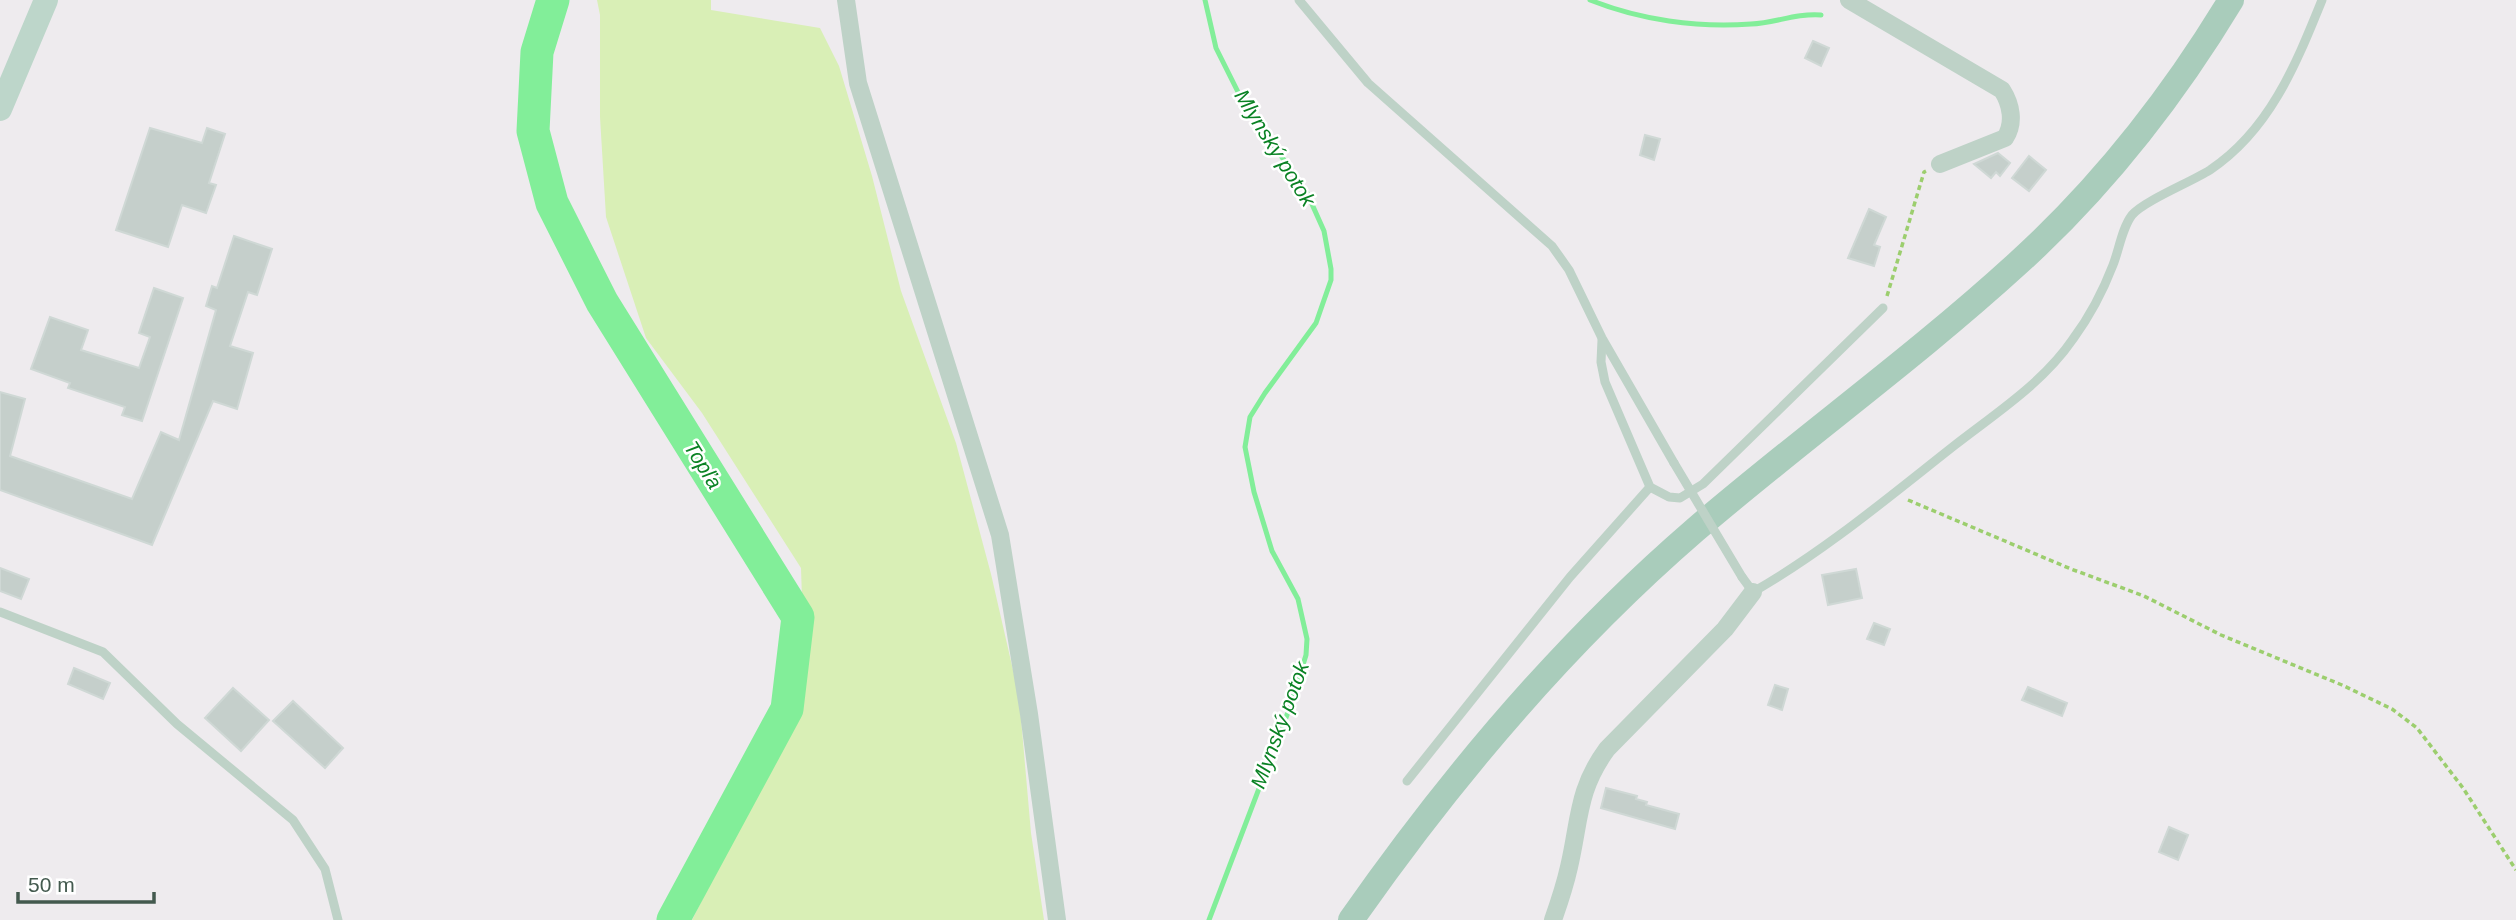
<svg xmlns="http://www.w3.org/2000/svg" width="2516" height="920" font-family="Helvetica,sans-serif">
	<rect width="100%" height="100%" fill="#eeebee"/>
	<path fill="#d9efb6" d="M597,0H711V10L820,28L839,66L872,176L901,291L956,443L991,574L1019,696L1031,833L1044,920H692L753,799L804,661L801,568L702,413L646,338L606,217L600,117V15Z"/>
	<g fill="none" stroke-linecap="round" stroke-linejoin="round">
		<g stroke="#82ee99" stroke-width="5">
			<path d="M1205,0L1216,48L1242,100L1307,193L1324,231L1331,269V280L1316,323L1265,393L1250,417L1245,447L1254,492L1272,551L1298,599L1307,639L1306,655L1290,707L1209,920"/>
			<path d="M1590,0C1640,20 1697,28 1751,24C1776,23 1795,13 1821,15"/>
		</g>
		<path stroke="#82ee99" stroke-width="33" d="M553,0L537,52L533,131L552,203L602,302L798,617L787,709L673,920"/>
	</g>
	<g fill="#c5cfcb" stroke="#cfd8d5" stroke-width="2">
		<path d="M1813,41L1829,48L1821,66L1805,58Z"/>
		<path d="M150,128L202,143L207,128L225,134L209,183L216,185L206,213L182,205L168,247L116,230Z"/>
		<path d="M1645,135L1660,139L1654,160L1640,155Z"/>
		<path d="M1998,153L2010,163L2000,176L1996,172L1991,178L1974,164Z"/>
		<path d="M2029,156L2046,170L2029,191L2012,178Z"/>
		<path d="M1869,209L1886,217L1874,245L1880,247L1874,266L1848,258Z"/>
		<path d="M234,236L272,249L257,295L248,292L230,346L253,353L237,409L213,401L152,545L0,490V392L25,399L10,456L132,499L161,432L179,440L216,310L206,306L212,286L217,288Z"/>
		<path d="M154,288L183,298L142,421L122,415L125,407L68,388L70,383L31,369L50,317L88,330L81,350L139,368L150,337L139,333Z"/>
		<path d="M0,568L29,579L21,599L0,591Z"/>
		<path d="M1856,569L1862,598L1828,605L1822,575Z"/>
		<path d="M1874,623L1890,629L1884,645L1867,639Z"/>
		<path d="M74,668L110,683L103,699L68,684Z"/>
		<path d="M1775,685L1788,689L1782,710L1768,705Z"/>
		<path d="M2028,687L2067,703L2062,716L2022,700Z"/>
		<path d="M233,688L269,720L241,751L205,718Z"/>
		<path d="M293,701L343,748L325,768L273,721Z"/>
		<path d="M1606,788L1637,796L1636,799L1647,802L1646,805L1679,814L1675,829L1601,808Z"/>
		<path d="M2169,827L2188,835L2178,860L2159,852Z"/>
	</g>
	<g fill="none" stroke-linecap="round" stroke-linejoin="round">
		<g stroke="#9cce6e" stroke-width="3.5" stroke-dasharray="5 3.5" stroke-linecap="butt">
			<path d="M1887,296L1924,172L1926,171"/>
			<path d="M1908,500L2071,569L2144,596L2221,635L2342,685L2392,709L2417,728L2463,788L2516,870"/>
		</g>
		<g stroke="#bed2c7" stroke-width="9">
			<path d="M1299,0L1368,83L1552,246L1569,270L1602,338L1674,463"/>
			<path d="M1602,340L1601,362L1605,382L1650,487L1669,497L1680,498L1703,484L1883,308"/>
			<path d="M1742,577L1753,592C1825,551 1890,496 1955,445C1996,413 2043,383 2073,339C2090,316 2103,291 2113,265C2119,250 2122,228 2132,215C2144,201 2191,182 2210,170C2270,130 2296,64 2322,0"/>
			<path d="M0,612L103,652L177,724L293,820L325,869L338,920"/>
			<path d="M1407,781L1570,577L1650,487"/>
		</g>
		<g stroke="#bed2c7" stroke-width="18">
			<path d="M846,0L858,83L1000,535L1029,714L1057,920"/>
			<path d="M1849,0L2002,90C2011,104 2015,123 2005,138L1940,164"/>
			<path d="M1553,920C1559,903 1565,885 1569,867C1580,820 1577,790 1607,749L1725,629L1753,592"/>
		</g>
		<path stroke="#bdd6ca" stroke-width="24" d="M0,109L46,0"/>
		<path stroke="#a9ccbb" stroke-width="26" d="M1351,920C1451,777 1563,644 1695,530C1801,439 1914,358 2017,264C2101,188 2173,96 2231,0"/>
		<path stroke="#bed2c7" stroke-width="9" d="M1674,463L1742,577"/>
	</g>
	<g text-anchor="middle" stroke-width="5" stroke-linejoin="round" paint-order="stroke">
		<g font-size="21" font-style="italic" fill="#0a8224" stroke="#fff">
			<text transform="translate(1275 148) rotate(58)" y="7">Mlynský potok</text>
			<text transform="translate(703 465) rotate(58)" y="7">Topľa</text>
			<text transform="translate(1280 725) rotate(-70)" y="7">Mlynský potok</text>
		</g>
	</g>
	<path d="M18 892v10h136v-10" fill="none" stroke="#43594e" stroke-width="3.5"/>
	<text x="28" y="892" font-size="21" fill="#43594e" stroke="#ffffff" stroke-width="5" paint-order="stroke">50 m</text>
</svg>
